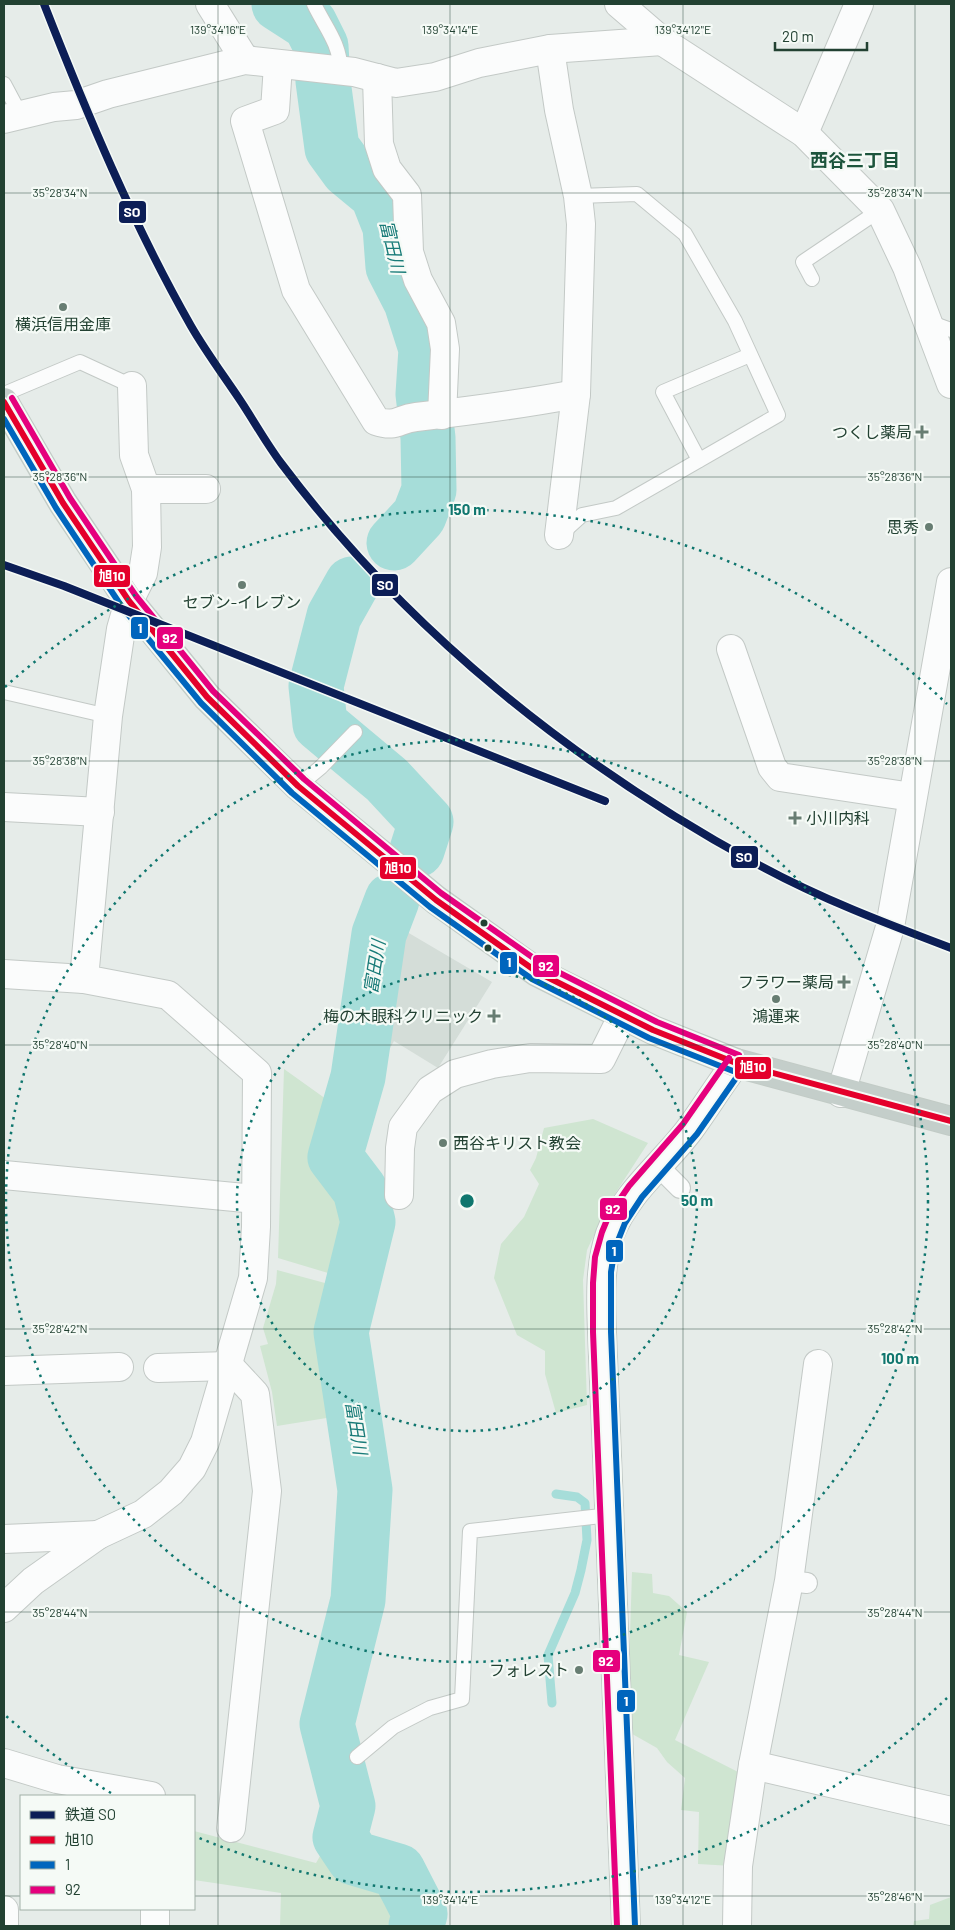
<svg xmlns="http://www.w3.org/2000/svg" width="955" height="1930" font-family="Barlow,'Noto Sans JP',sans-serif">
	<rect width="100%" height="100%" fill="#e6ece9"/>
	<path fill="#d4ddd8" d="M402,929L492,982L438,1068L394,1041L389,1050L372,1040L390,943Z"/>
	<g fill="#cfe5d1">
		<path d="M284,1069L333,1104L331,1116L323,1119L325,1161L321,1171L355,1215L341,1224L328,1273L278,1258Z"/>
		<path d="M593,1119L648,1143L609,1203L587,1250L583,1280L587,1405L556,1413L545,1374V1351L517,1335L494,1278L501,1244L524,1217L539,1184L530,1170L536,1158L544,1128Z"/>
		<path d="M364,1226L334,1339L339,1416L277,1426L272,1392L260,1346L268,1344L263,1328L276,1284L277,1270L336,1286L352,1231Z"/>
		<path d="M632,1572L652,1574L653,1593L669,1596L687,1612L679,1655L709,1662L675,1740L744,1775L732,1866L698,1864L699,1812L681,1810L685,1778L667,1762L657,1748L627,1731Z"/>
		<path d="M194,1831L316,1863L331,1837L345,1858L394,1879L410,1913L408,1926H280L281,1893L194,1880Z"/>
		<path d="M951,1897V1926H913L914,1921L929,1919L930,1905Z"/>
	</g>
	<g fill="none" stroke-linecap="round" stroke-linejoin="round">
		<path stroke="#a6ddd9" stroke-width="9" d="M552,1703L548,1655L575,1593L581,1570L587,1540L585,1503L577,1497L556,1494"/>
		<g stroke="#a6ddd9" stroke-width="55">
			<path d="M279,4L310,24L321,46L323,81L332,148L348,170L377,194L390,227L393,267L411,302L426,349L423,394L428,438L429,490L419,516L394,543"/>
			<path d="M352,584L334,616L316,686L320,724L387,780L426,822L417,850"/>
			<path d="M392,900L379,934L358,1077L335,1157L360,1190L368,1222L341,1332L365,1490L358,1600L327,1724L348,1806L340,1837L354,1858L398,1871L420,1914L416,1926"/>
		</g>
		<defs>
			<g id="service">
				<path d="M314,4C326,29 339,41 341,71"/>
				<path d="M4,84L20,114"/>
				<path d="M812,279L803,262L880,210"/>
				<path d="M929,322L951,330"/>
				<path d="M4,394L80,362L132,386"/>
				<path d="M699,460L663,392L750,355"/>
				<path d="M562,533L582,515L616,508L778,415L735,321L685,234L637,194L578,196"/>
				<path d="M4,692L108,716"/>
				<path d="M298,786L321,767L355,732"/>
				<path d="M357,1757L393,1727L430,1708L462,1699L470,1531L610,1515"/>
			</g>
			<g id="pedestrian">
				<path d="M659,1167L680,1188"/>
				<path d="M789,1581L807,1583"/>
			</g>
			<g id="minor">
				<path d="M210,4L245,60"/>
				<path d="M619,4L662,41L804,133L880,210L907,267L951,384"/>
				<path d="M550,49L559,110L578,196L581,224L576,394L559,535"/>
				<path d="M278,65L275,110L245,121L296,290L376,421C397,428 397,419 416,417C470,411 522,404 576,394"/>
				<path d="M377,78L379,144L387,169L407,195L409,252L418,280L441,323L445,349L442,415"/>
				<path d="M4,119L54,107L76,105L108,94L245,60L354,72L396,83L435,77L479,63L550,49L662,41"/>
				<path d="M804,133L859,4"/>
				<path d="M146,489H206"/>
				<path d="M731,649L772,767L780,777L912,797"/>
				<path d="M4,807L100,812"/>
				<path d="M4,974L84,979"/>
				<path d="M841,1093L890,927L951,582"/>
				<path d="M4,1175L256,1199"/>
				<path d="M399,1195L400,1148L403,1127L430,1090L455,1074L492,1064L530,1058L601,1059L623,1015"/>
				<path d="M158,1368L229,1366L255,1394L267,1491L231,1828"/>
				<path d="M4,1371L119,1367"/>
				<path d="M4,1539L98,1535"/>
				<path d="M4,1608L33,1581L98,1535L143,1514L171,1492L192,1468L205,1442L253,1278L256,1227L257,1073L168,995L84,979L108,716L121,629L129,601L143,573L147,547L146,489L134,455L132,386"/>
				<path d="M4,1763L57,1779L151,1796"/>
				<path d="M753,1765L951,1811"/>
				<path d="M155,1909V1926"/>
				<path d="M4,1910V1926"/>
				<path d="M737,1926L738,1866L753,1765L789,1581L818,1364"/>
			</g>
			<path id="secondary" d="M626,1926L602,1332C601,1300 599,1266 610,1234C626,1192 664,1164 690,1129C706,1107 720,1084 736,1063"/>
			<path id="trunk" d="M4,402L63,503L129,601L207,697L298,786L436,900L537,972L653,1030L736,1063L951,1121"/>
		</defs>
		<use href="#service" stroke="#c3c9c6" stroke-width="16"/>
		<use href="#pedestrian" stroke="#c3c9c6" stroke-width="22"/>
		<use href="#minor" stroke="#c3c9c6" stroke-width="30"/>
		<use href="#secondary" stroke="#c2cac6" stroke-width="30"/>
		<use href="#trunk" stroke="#c2cbc6" stroke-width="30"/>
		<use href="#service" stroke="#fbfcfc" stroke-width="14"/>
		<use href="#pedestrian" stroke="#fbfcfc" stroke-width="20"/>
		<use href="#minor" stroke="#fbfcfc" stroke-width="28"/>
		<use href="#secondary" stroke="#fbfcfc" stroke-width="28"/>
		<use href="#trunk" stroke="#c4ceca" stroke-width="28"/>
		<defs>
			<path id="bus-1" d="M4,402L63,503L129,601L207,697L298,786L436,900L537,972L653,1030L736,1063L951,1121"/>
			<g id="bus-2">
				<path d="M4,419L56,508L122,607L201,703L292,793L430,907L532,979L649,1038L733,1071"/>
				<path d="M635,1926L611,1332V1272L615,1248L625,1223L642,1197L697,1134L743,1068"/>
			</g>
			<g id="bus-3">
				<path d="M12,398L70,498L136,596L213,691L304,779L441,893L542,964L657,1022L739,1055"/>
				<path d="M617,1926L593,1332V1283L595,1257L602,1232L609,1215L629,1186L683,1124L729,1058"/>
			</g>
		</defs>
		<use href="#bus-1" stroke="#f5faf6" stroke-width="10"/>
		<use href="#bus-2" stroke="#f5faf6" stroke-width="10"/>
		<use href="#bus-3" stroke="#f5faf6" stroke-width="10"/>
		<use href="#bus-1" stroke="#e4002b" stroke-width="6"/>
		<use href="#bus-2" stroke="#0065bd" stroke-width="6"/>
		<use href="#bus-3" stroke="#e5007d" stroke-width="6"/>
		<defs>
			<g id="rail-1">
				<path d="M44,4C87,114 133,224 191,326C206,352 224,376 240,400C254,421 266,443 281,463C407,631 573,764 757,864C819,898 885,923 951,948"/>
				<path d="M4,565L64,586L605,801"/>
			</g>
		</defs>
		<use href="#rail-1" stroke="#f5faf6" stroke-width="11"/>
		<use href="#rail-1" stroke="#0c1e56" stroke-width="8"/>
	</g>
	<path fill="none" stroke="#224132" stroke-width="1" stroke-opacity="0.45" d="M218,4V1926M450,4V1926M683,4V1926M915,4V1926M4,193H951M4,477H951M4,761H951M4,1045H951M4,1329H951M4,1612H951M4,1896H21M194,1896H951"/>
	<g fill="none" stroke="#0f766e" stroke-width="2.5" stroke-dasharray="2.5 5">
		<circle cx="467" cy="1201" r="230"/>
		<circle cx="467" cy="1201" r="461"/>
		<path d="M947 1698A691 691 0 0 1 197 1837M111 1793A691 691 0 0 1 5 1715M5 687A691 691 0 0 1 947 704"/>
	</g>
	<g fill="#677d72" stroke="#f5faf6" stroke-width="2">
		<circle cx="63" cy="307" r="5"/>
		<path d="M919.5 424.5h5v5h5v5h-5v5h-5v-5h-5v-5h5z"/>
		<circle cx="929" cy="527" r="5"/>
		<circle cx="242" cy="585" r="5"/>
		<path d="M792.5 810.5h5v5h5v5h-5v5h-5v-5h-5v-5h5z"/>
		<path d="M841.5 974.5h5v5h5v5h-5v5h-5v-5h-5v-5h5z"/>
		<circle cx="776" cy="999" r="5"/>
		<path d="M491.5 1008.5h5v5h5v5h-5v5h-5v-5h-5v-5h5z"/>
		<circle cx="443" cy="1143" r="5"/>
		<circle cx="579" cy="1670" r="5"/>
	</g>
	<g fill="#224132" stroke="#f5faf6" stroke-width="2">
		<circle cx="484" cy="923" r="4.5"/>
		<circle cx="488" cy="948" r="4.5"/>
	</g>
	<g text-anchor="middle" stroke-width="4.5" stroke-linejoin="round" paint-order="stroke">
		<g font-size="16" fill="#224132" stroke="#f5faf6" text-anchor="end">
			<text x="63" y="330" text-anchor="middle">横浜信用金庫</text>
			<text x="912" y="438">つくし薬局</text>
			<text x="919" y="533">思秀</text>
			<text x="242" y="608" text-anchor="middle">セブン-イレブン</text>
			<text x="806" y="824" text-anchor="start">小川内科</text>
			<text x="834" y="988">フラワー薬局</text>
			<text x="483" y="1022">梅の木眼科クリニック</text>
			<text x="776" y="1022" text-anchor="middle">鴻運来</text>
			<text x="453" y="1149" text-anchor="start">西谷キリスト教会</text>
			<text x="569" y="1676">フォレスト</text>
		</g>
		<g font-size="18" font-weight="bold" fill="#1d553c" stroke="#f5faf6">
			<text x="855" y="167">西谷三丁目</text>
		</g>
		<g font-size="18" font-style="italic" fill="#187b78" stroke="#f5faf6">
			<text transform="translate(392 247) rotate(77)" y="6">富田川</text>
			<text transform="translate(375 967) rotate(-81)" y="6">富田川</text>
			<text transform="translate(356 1428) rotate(81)" y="6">富田川</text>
		</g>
	</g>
	<g font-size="12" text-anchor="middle" fill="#224132" stroke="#f5faf6" stroke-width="4.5" stroke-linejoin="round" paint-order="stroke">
		<text x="218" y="34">139°34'16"E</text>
		<text x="450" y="34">139°34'14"E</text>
		<text x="683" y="34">139°34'12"E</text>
		<text x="895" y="197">35°28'34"N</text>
		<text x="60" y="197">35°28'34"N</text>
		<text x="895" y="481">35°28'36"N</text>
		<text x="60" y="481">35°28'36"N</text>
		<text x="895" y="765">35°28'38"N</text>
		<text x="60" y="765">35°28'38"N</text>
		<text x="895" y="1049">35°28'40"N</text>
		<text x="60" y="1049">35°28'40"N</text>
		<text x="60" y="1333">35°28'42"N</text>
		<text x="895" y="1333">35°28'42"N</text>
		<text x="60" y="1617">35°28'44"N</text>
		<text x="895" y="1617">35°28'44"N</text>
		<text x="895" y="1901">35°28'46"N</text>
		<text x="450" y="1904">139°34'14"E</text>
		<text x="683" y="1904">139°34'12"E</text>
	</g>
	<circle cx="467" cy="1201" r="8" fill="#0f766e" stroke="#f5faf6" stroke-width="2.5"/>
	<g font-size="15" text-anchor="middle" font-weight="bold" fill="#0f766e" stroke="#f5faf6" stroke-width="4.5" stroke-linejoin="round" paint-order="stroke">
		<text x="467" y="515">150 m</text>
		<text x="697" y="1206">50 m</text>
		<text x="900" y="1364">100 m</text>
	</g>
	<g stroke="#f5faf6" stroke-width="2">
		<rect x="118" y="200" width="29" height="24" rx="5" fill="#0c1e56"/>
		<rect x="93" y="564" width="38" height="24" rx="5" fill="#e4002b"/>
		<rect x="371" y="573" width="28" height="24" rx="5" fill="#0c1e56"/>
		<rect x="130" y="616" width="19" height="24" rx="5" fill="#0065bd"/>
		<rect x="156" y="626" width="28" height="24" rx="5" fill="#e5007d"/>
		<rect x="730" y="845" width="29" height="24" rx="5" fill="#0c1e56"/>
		<rect x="379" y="856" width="38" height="24" rx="5" fill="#e4002b"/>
		<rect x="499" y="951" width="19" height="24" rx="5" fill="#0065bd"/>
		<rect x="532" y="954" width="28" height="24" rx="5" fill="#e5007d"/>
		<rect x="734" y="1056" width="38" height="24" rx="5" fill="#e4002b"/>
		<rect x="599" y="1197" width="29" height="24" rx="5" fill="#e5007d"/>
		<rect x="605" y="1239" width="19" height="24" rx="5" fill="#0065bd"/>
		<rect x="592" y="1649" width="29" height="24" rx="5" fill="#e5007d"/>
		<rect x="616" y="1689" width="20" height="24" rx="5" fill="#0065bd"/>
	</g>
	<g font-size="14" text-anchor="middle" font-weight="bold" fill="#fff">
		<text x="132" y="217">SO</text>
		<text x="112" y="581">旭10</text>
		<text x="385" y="590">SO</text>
		<text x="140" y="633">1</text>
		<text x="170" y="643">92</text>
		<text x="744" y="862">SO</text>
		<text x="398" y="873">旭10</text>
		<text x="509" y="967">1</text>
		<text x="546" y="971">92</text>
		<text x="753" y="1072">旭10</text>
		<text x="613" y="1214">92</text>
		<text x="614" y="1256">1</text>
		<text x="606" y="1666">92</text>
		<text x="626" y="1706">1</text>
	</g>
	<rect width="955" height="1930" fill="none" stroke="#224132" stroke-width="10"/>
	<rect x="20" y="1795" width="175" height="115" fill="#f5faf6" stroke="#a1b0a8"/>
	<rect x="30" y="1811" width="25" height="8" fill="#0c1e56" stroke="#a1b0a8"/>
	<text x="65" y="1820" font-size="15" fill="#224132">鉄道 SO</text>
	<rect x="30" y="1836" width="25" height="8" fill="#e4002b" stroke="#a1b0a8"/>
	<text x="65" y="1845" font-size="15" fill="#224132">旭10</text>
	<rect x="30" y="1861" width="25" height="8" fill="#0065bd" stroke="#a1b0a8"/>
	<text x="65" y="1870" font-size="15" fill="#224132">1</text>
	<rect x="30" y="1886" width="25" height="8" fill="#e5007d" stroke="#a1b0a8"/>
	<text x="65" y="1895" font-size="15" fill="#224132">92</text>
	<path d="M775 42v8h92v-8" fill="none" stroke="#224132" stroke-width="2.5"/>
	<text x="782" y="42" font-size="15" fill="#224132" stroke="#f5faf6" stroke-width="4" paint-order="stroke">20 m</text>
</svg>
